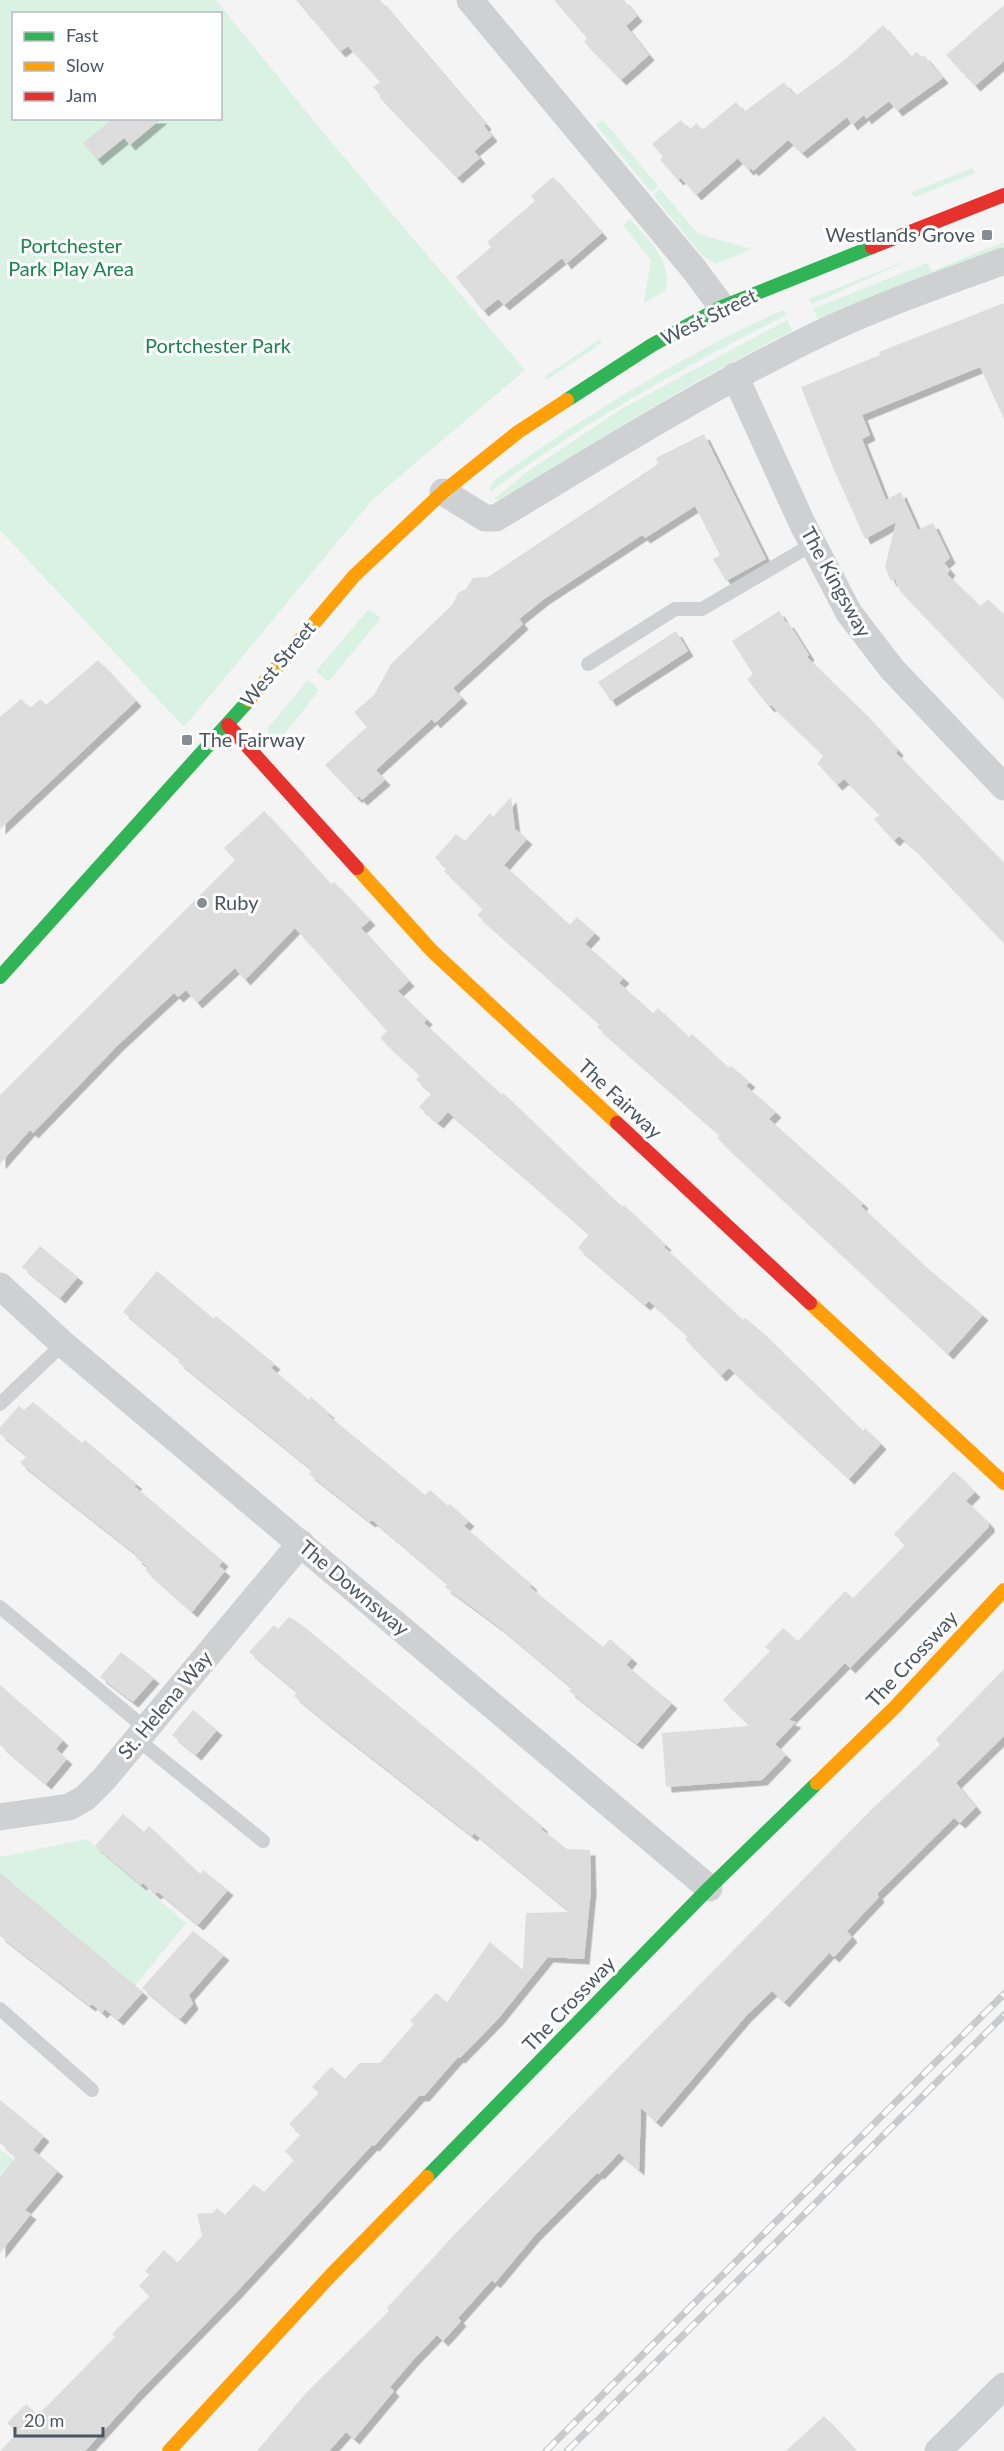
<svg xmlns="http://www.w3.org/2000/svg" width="1004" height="2451" font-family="Lato,sans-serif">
	<defs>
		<filter id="shadow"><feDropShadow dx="5.5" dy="5.5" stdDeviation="0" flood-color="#0004"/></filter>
	</defs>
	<rect width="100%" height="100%" fill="#f4f4f4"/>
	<g fill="#d9f2e3" fill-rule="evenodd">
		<path d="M0,0H216L326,136L525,370L373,499L184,727L0,530ZM14,14H220V118H14Z"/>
		<path d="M603,120L658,186L651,192L596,125Z"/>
		<path d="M972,168L975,173L915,197L910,193Z"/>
		<path d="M660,189L698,234L752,249L716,264L702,255L653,195Z"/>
		<path d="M630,219C649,240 671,259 666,290L644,303L651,260L623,225Z"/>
		<path d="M1004,242V247L818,319L813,309L927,263L932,271Z"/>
		<path d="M916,257L812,304L809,299Z"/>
		<path d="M783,310L787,315C684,366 583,423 490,492V486L495,480C586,415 681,356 783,310Z"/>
		<path d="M787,320L792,331C690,382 600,438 505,502L494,499L527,472L623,408Z"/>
		<path d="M599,340L602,343L547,380L544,377Z"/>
		<path d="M369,609L381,618L328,682L316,671Z"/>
		<path d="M308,680L319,690L277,744L269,736L268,728Z"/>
		<path d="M87,1839L186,1923L135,1986L0,1877V1857Z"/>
		<path d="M0,2149L14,2160L0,2176Z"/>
	</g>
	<g fill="#ddddde" filter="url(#shadow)">
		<path d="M296,0H380L486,124L484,126L492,136L474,151L480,158L457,178L379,97L381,96L373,87L380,82L348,46L340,52Z"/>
		<path d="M554,0H624L637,16L626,26L649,55L621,80L584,42L587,38Z"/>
		<path d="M1004,5V61L975,86L946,55Z"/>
		<path d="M883,25L911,57L917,52L922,57L924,55L943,78L897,111L889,101L866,119L864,115L852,125L847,117L802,153L788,140L753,171L751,168L748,170L738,158L696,195L681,178L678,180L660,160L663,157L652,144L681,120L689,130L697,123L702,130L736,102L744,112L784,82L793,94L795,92L797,95L846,59Z"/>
		<path d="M108,118H162L130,145L124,138L97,160L83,143L110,121Z"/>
		<path d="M553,177L602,233L566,264L562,258L504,305L498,299L483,311L456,277L491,247L487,242L535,201L531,196Z"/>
		<path d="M1004,303V419L980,367L862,415L870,435L862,439L886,500L901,492L918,530L933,523L950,558L944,563L950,570L947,574L980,606L988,599L1004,616V700L900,591L895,579L891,581L885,567L896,522L865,539L834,470L801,387L880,355L879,352Z"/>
		<path d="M704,434L766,559L726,581L713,559L720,555L695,506L645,538L642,535L544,599L519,619L523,624L453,688L462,698L435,723L432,719L376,770L385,780L362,800L358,796L357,798L325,765L367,727L354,712L374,695L391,664L453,604L458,593L466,589L473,578L488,577L658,464L656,458Z"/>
		<path d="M779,611L786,623L788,622L809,655L807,657L863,712L898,750L896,753L1004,863V943L912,847L899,836L894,841L874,819L880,815L844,779L837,785L817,763L824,756L771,705L769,707L747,679L753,674L732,641Z"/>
		<path d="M676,631L688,651L611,701L598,682Z"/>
		<path d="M98,660L136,701L0,829V717L21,699L30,708L41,699L46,705Z"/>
		<path d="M511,797L515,829L527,839L504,865L570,925L577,917L595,933L585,944L624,978L619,983L653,1013L658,1008L689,1037L692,1034L729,1068L731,1066L750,1082L746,1086L776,1112L769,1119L863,1203L861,1206L925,1266L983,1315L948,1354L717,1138L720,1135L597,1027L600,1024L477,915L483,909L444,871L447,868L435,858L456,834L465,841L490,813L493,817Z"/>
		<path d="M264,811L331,885L334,882L370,920L361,928L409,981L398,991L427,1019L424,1023L502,1095L503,1093L622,1207L624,1205L666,1245L664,1247L743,1320L745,1318L762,1332L863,1431L865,1428L881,1444L849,1479L729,1368L721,1376L685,1339L688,1336L649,1301L645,1305L578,1248L589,1234L516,1170L448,1112L438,1123L419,1107L432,1093L416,1080L420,1075L380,1038L387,1031L295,928L245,980L235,968L197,1003L186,990L178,997L174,993L117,1046L33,1133L30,1130L0,1164V1095L235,860L224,848Z"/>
		<path d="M40,1246L78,1277L60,1298L22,1267Z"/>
		<path d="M157,1271L214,1319L216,1316L275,1364L271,1368L309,1400L311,1397L329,1413L328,1415L425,1495L430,1490L448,1506L450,1504L469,1521L464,1526L532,1585L530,1587L603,1647L610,1639L632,1658L626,1665L672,1703L637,1744L569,1691L572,1688L499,1627L445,1587L448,1584L372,1520L370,1522L309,1474L312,1470L178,1362L180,1359L123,1312Z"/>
		<path d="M33,1402L82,1443L85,1440L137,1484L134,1486L223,1561L219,1566L225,1571L192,1612L145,1570L148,1567L136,1558L138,1556L20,1463L27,1456L0,1434V1427L19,1406L24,1410Z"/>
		<path d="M954,1471L975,1492L966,1501L989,1523V1527L850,1668L845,1663L789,1720L796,1722L775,1744L786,1755L762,1780L666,1787L662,1733L750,1726L723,1700L770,1651L765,1647L783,1628L798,1641L845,1591L853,1598L905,1545L894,1534Z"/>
		<path d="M289,1617L302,1625L474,1768L543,1827L541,1829L567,1849L590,1850L591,1890L584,1959L548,1957L498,2019L460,2058L458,2057L424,2096H419L374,2146L372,2145L233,2296L137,2394L85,2451H0L18,2432L7,2423L26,2404L38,2415L115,2337L112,2334L150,2296L139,2286L149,2275L145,2271L164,2250L177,2263L202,2236L197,2214L213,2213L217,2208L225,2215L254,2184L264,2192L294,2160L285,2151L301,2134L289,2124L319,2093L312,2087L331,2067L345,2079L360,2063H380L414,2024L410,2021L436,1993L447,2002L490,1942L523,1970L526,1913L570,1912L474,1833L472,1836L327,1723L294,1696L297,1692L249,1652L274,1625L278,1629Z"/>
		<path d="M121,1652L154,1678L133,1702L100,1677Z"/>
		<path d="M1004,1669V1736L956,1783L976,1807L960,1823L954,1818L877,1894L879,1897L847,1931L852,1937L834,1957L829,1953L784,2002L772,1991L746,2016L656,2122L641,2108L639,2170L619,2153L599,2174L597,2173L535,2235L495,2283L492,2280L458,2318L461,2321L443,2341L437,2335L414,2359L390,2387L394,2391L354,2439L346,2432L329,2451H257L306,2393L389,2311L387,2308L454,2235L871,1810L940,1745L936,1739Z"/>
		<path d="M0,1685L63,1740L56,1749L67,1759L46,1784L0,1745Z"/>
		<path d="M193,1710L217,1730L196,1755L172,1735Z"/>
		<path d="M123,1814L144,1832L149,1826L200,1874L203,1870L228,1890L198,1925L158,1892L155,1894L143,1883L141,1885L95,1846Z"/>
		<path d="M0,1873L143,1992L118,2020L105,2009L102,2013L92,2004L90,2006L0,1936Z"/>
		<path d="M193,1931L224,1955L189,1995L193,2004L180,2019L142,1988Z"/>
		<path d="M0,2100L44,2136L33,2150L58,2171L25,2210L31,2214L0,2253V2177L16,2157L0,2143Z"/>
		<path d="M824,2416L856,2451H786Z"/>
	</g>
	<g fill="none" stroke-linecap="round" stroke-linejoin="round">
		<g stroke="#ced0d2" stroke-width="14">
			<path d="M588,664L675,609H702L813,544"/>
			<path d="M0,1404L63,1344"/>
			<path d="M0,1607L145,1728"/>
			<path d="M137,1739L263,1841"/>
			<path d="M0,2009L92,2090"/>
		</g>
		<g stroke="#ced0d2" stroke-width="27">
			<path d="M470,0L693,268L722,307"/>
			<path d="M735,376L803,525L849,613L892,669L1004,787"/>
			<path d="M443,492L485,518H496C602,454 706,389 817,335C877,306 942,284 1004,261"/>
			<path d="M0,1286L63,1344L709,1888"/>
			<path d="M0,1817L69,1807L85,1798L104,1779L301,1543"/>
			<path d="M938,2451L1004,2386"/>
		</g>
		<g stroke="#30b455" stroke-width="14">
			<path d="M567,400L652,345L722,307L872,247"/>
			<path d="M0,977L249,700"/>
			<path d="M427,2177L709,1888L817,1783"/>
		</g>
		<g stroke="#ff9f0a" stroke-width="14">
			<path d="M249,700L354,576L443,492L518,432L567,400"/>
			<path d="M357,868L432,951L617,1123"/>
			<path d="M810,1303L1004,1483"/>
			<path d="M817,1783L895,1707L1004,1590"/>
			<path d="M169,2451L331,2275L427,2177"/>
		</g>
		<g stroke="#e5322d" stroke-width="14">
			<path d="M872,247L1004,195"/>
			<path d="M228,725L357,868"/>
			<path d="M617,1123L810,1303"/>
		</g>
		<defs>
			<g id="rail">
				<path d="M546,2451L1004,1994"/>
				<path d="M567,2451L1004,2015"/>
			</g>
		</defs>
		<use href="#rail" stroke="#c9cacc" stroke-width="7"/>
		<use href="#rail" stroke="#fff" stroke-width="4.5" stroke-dasharray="14" stroke-linecap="butt"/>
	</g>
	<g fill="#868d94" stroke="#fff" stroke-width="2">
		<rect x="981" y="229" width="12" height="12" rx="3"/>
		<rect x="181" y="734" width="12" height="12" rx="3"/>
		<circle cx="202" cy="903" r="6"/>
	</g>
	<g text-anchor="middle" stroke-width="6" stroke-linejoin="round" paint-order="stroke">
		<g font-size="20" fill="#4a5661" stroke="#fff" text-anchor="start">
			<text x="975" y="242" text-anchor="end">Westlands Grove</text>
			<text x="199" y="747">The Fairway</text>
			<text x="214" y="910">Ruby</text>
		</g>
		<g font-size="20" fill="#17864f" stroke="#fff">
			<text x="71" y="253">Portchester<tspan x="71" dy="23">Park Play Area</tspan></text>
			<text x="218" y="353">Portchester Park</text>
		</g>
		<g font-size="20" fill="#4a5661" stroke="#fff">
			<text transform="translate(709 317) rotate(-26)" y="7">West Street</text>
			<text transform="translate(836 582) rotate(61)" y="7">The Kingsway</text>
			<text transform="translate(278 664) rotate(-50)" y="7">West Street</text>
			<text transform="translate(620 1099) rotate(43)" y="7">The Fairway</text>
			<text transform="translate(354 1588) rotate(40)" y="7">The Downsway</text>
			<text transform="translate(912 1659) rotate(-47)" y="7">The Crossway</text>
			<text transform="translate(165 1705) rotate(-50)" y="7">St. Helena Way</text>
			<text transform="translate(569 2004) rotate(-46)" y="7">The Crossway</text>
		</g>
	</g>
	<rect x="12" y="12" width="210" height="108" fill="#ffffff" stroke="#b7bbc0" stroke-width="1.5"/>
	<rect x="24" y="32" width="30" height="9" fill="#30b455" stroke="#b7bbc0" stroke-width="1.5"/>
	<text x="66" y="42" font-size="18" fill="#4a5661">Fast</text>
	<rect x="24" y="62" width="30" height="9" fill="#ff9f0a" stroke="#b7bbc0" stroke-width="1.5"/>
	<text x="66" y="72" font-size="18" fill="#4a5661">Slow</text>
	<rect x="24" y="92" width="30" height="9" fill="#e5322d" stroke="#b7bbc0" stroke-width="1.5"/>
	<text x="66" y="102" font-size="18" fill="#4a5661">Jam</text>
	<path d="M15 2427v9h88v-9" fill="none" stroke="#4a5661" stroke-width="3"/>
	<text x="24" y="2427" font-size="18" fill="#4a5661" stroke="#ffffff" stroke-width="4.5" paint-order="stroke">20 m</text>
</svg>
